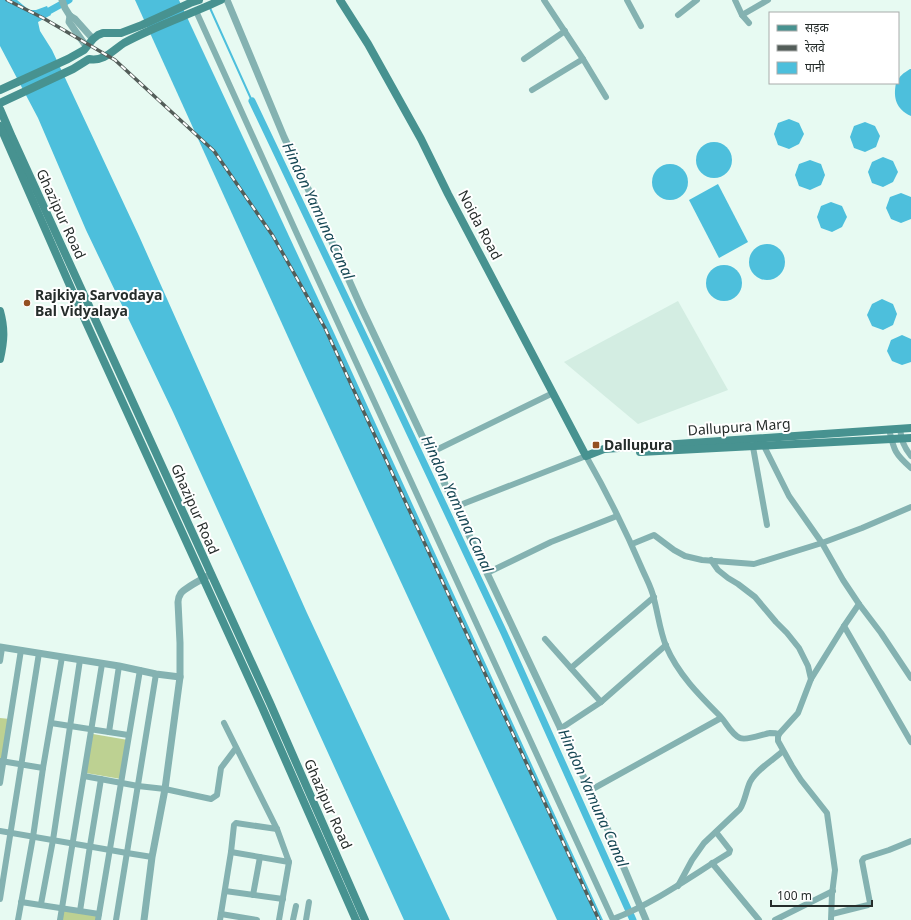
<svg xmlns="http://www.w3.org/2000/svg" width="911" height="920" font-family="'Noto Sans','Noto Sans Devanagari',sans-serif">
	<rect width="100%" height="100%" fill="#e7faf2"/>
	<path fill="#d3ede2" d="M678,301L728,390L638,424L564,362Z"/>
	<g fill="#bdd192">
		<path d="M0,718L10,719L3,759L0,758Z"/>
		<path d="M93,734L128,740L121,779L86,773Z"/>
		<path d="M64,910L99,915L98,920H62Z"/>
	</g>
	<g fill="#4dbfdc">
		<path d="M0,0H17L29,10H36L47,6L51,15L38,22L40,31L52,50L139,236L307,613L450,920H404L173,412L86,230L38,118L0,46Z"/>
		<path d="M135,0H179L329,322L603,920H557L303,370Z"/>
		<path d="M910,69H911V116C896,109 893,98 896,83H898C898,76 904,73 910,69Z"/>
		<path d="M789,119L799,123L804,134L799,144L789,149L778,145L774,134L778,123Z"/>
		<path d="M865,122L875,126L880,136L876,147L865,152L854,148L850,137L854,126Z"/>
		<circle cx="714" cy="160" r="18"/>
		<path d="M883,157L893,161L898,172L893,182L883,187L872,183L868,172L872,162Z"/>
		<path d="M810,160L821,164L825,175L821,185L810,190L799,186L795,175L799,164Z"/>
		<circle cx="670" cy="182" r="18"/>
		<path d="M718,184L748,242L719,258L689,200Z"/>
		<path d="M901,193L911,197V219L901,223L891,219L886,208L890,197Z"/>
		<path d="M831,202L842,206L847,217L842,227L832,232L821,228L817,217L821,206Z"/>
		<circle cx="767" cy="262" r="18"/>
		<circle cx="724" cy="283" r="18"/>
		<path d="M882,299L893,304L897,314L893,325L883,330L872,326L867,315L872,304Z"/>
		<path d="M902,335L911,339V362L902,365L892,361L887,351L891,340Z"/>
	</g>
	<g fill="none" stroke-linecap="round" stroke-linejoin="round">
		<path stroke="#4dbfdc" stroke-width="2" d="M210,8L252,101"/>
		<g stroke="#4dbfdc" stroke-width="7">
			<path d="M49,11L69,0"/>
			<path d="M252,101L382,374L504,633L633,920"/>
		</g>
		<g stroke="#84b2b1" stroke-width="6">
			<path d="M544,0L583,59L606,97"/>
			<path d="M627,0L641,26"/>
			<path d="M735,0L742,15L749,23"/>
			<path d="M196,11L297,234L613,920"/>
			<path d="M678,15L697,0"/>
			<path d="M742,15L768,0"/>
			<path d="M524,59L565,31"/>
			<path d="M532,90L583,59"/>
			<path d="M900,428C901,440 904,447 911,456"/>
			<path d="M889,429C894,450 894,453 911,468"/>
			<path d="M764,446L789,496L822,543L843,580L859,604L844,626L811,679L798,713L779,734L778,737V741L792,766L801,780L827,813L835,870L832,894L831,920"/>
			<path d="M753,447L767,525"/>
			<path d="M430,453L553,393"/>
			<path d="M455,507L586,456C607,493 626,531 643,571C647,580 652,589 654,599C658,614 660,631 666,646C678,674 699,695 720,716C726,722 731,734 740,738C747,741 763,734 770,733C773,733 776,733 779,734"/>
			<path d="M632,544L654,535L674,550L685,556L702,560L754,564L822,543L862,528L911,507"/>
			<path d="M711,560L718,570L728,578L738,584L755,597L776,622L787,633L799,648L808,666L811,679"/>
			<path d="M487,573L551,542L617,516"/>
			<path d="M859,604L881,633L911,678"/>
			<path d="M844,626L911,742"/>
			<path d="M545,639L601,702L666,645"/>
			<path d="M0,661L2,648"/>
			<path d="M571,668L654,597"/>
			<path d="M51,723L128,735"/>
			<path d="M224,723L277,829L289,862L279,920"/>
			<path d="M560,729L601,702"/>
			<path d="M109,732L119,666"/>
			<path d="M1,761L43,768"/>
			<path d="M84,776L138,786L165,789L211,799L217,795L221,768L236,748"/>
			<path d="M0,783L21,650"/>
			<path d="M589,791L721,718"/>
			<path d="M0,831L110,850L127,853L152,857"/>
			<path d="M231,852L289,862"/>
			<path d="M712,863L759,920"/>
			<path d="M678,886L692,860L704,843L740,809C745,801 746,791 750,782C756,770 773,760 783,751"/>
			<path d="M225,891L283,899"/>
			<path d="M253,895L260,857"/>
			<path d="M0,899L39,653"/>
			<path d="M21,902L99,914"/>
			<path d="M41,904L53,840L80,660"/>
			<path d="M80,911L90,846L101,779"/>
			<path d="M221,914L257,920"/>
			<path d="M832,914L868,905L870,903L862,861L864,858L889,850L911,841"/>
			<path d="M613,919C655,903 691,876 729,853L730,850L716,832"/>
			<path d="M18,920L33,837L43,768L62,657"/>
			<path d="M60,920L102,664"/>
			<path d="M98,920L140,670"/>
			<path d="M116,920L156,674"/>
			<path d="M220,920L231,852L234,825L236,823L277,829"/>
			<path d="M293,920L296,906"/>
			<path d="M306,920L309,902"/>
			<path d="M775,920L833,891"/>
		</g>
		<g stroke="#84b2b1" stroke-width="7">
			<path d="M62,0L65,8L70,16L75,19L93,39"/>
			<path d="M227,0L284,137L310,193L361,307L602,816L646,920"/>
			<path d="M70,16L69,22L86,46"/>
			<path d="M0,647L119,666L156,674L180,677"/>
			<path d="M144,920L152,857L165,789L180,677V643L178,602C178,599 179,596 181,593C186,587 203,579 211,574"/>
		</g>
		<g stroke="#479290" stroke-width="8">
			<path d="M340,0L368,44L421,139L448,194L586,456L604,449L911,428"/>
			<path d="M0,90L68,59L84,50L93,39L98,35L103,33H121L142,25L190,3L199,0"/>
			<path d="M0,103L73,69L89,59C104,62 113,50 124,43C155,26 189,15 221,0"/>
			<path d="M0,109L12,137L270,703L365,920"/>
			<path d="M0,126L85,320L262,707L356,920"/>
			<path d="M0,311C5,329 4,341 0,359"/>
			<path d="M640,452L911,438"/>
		</g>
		<defs>
			<path id="rail" d="M7,0L43,18L115,60L214,151L273,236L325,328L599,920"/>
		</defs>
		<use href="#rail" stroke="#535d59" stroke-width="3.5"/>
		<use href="#rail" stroke="#fff" stroke-width="2" stroke-dasharray="6" stroke-linecap="butt"/>
	</g>
	<g fill="#945022" stroke="#fff" stroke-width="1.5">
		<circle cx="27" cy="303" r="4"/>
		<rect x="592" y="441" width="8" height="8" rx="2"/>
	</g>
	<g text-anchor="middle" stroke-width="4" stroke-linejoin="round" paint-order="stroke">
		<g font-size="14" fill="#262d2b" stroke="#fff">
			<text transform="translate(61 214) rotate(65)" y="5">Ghazipur Road</text>
			<text transform="translate(480 225) rotate(62)" y="5">Noida Road</text>
			<text transform="translate(739 427) rotate(-4)" y="5">Dallupura Marg</text>
			<text transform="translate(195 509) rotate(66)" y="5">Ghazipur Road</text>
			<text transform="translate(328 804) rotate(66)" y="5">Ghazipur Road</text>
		</g>
		<g font-size="14" font-weight="bold" fill="#262d2b" stroke="#fff" text-anchor="start">
			<text x="35" y="300">Rajkiya Sarvodaya<tspan x="35" dy="16">Bal Vidyalaya</tspan></text>
			<text x="604" y="450">Dallupura</text>
		</g>
		<g font-size="15" font-style="italic" fill="#164754" stroke="#fff">
			<text transform="translate(318 211) rotate(65)" y="5">Hindon Yamuna Canal</text>
			<text transform="translate(457 504) rotate(65)" y="5">Hindon Yamuna Canal</text>
			<text transform="translate(593 798) rotate(66)" y="5">Hindon Yamuna Canal</text>
		</g>
	</g>
	<rect x="769" y="12" width="130" height="72" fill="#ffffff" stroke="#a8abaa"/>
	<rect x="777" y="25" width="20" height="6" fill="#479290" stroke="#a8abaa"/>
	<text x="805" y="32" font-size="12" fill="#262d2b">सड़क</text>
	<rect x="777" y="45" width="20" height="6" fill="#535d59" stroke="#a8abaa"/>
	<text x="805" y="52" font-size="12" fill="#262d2b">रेलवे</text>
	<rect x="777" y="62" width="20" height="12" fill="#4dbfdc" stroke="#a8abaa"/>
	<text x="805" y="72" font-size="12" fill="#262d2b">पानी</text>
	<path d="M771 900v6h101v-6" fill="none" stroke="#262d2b" stroke-width="2"/>
	<text x="777" y="900" font-size="12" fill="#262d2b" stroke="#ffffff" stroke-width="3" paint-order="stroke">100 m</text>
</svg>
